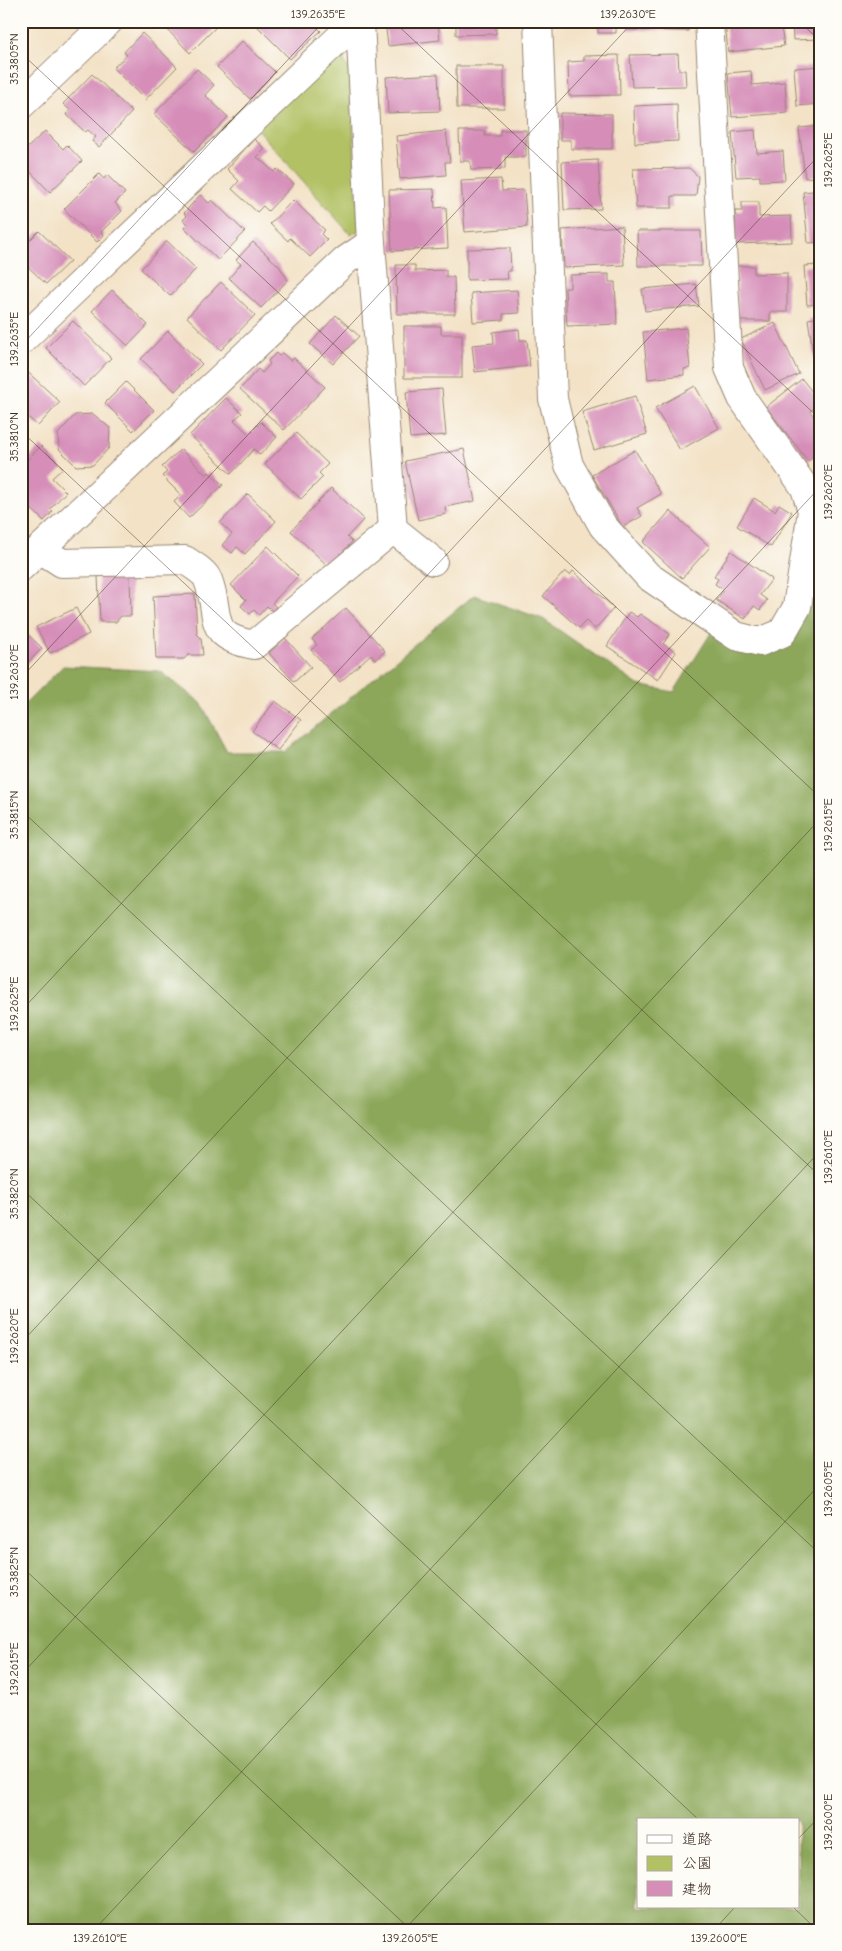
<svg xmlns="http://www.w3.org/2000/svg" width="842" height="1951" font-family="'Comic Neue','Klee One',sans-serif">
	<rect width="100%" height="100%" fill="#fdfcf7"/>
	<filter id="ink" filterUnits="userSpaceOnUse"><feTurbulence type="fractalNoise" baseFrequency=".02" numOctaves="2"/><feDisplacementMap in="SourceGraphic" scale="10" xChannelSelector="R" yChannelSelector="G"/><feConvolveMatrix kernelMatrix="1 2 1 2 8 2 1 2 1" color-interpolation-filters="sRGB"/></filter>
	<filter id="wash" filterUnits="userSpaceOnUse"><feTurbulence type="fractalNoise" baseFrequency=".0096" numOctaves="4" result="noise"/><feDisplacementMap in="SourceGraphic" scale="20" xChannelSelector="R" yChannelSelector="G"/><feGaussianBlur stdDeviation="1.12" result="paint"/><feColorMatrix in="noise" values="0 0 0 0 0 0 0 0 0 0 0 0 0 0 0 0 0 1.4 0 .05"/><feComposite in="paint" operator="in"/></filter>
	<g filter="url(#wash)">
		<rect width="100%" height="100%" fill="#f3e2c6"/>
		<path fill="#b1c164" stroke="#767641" d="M338,50L350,71L359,230L351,235L257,129Z"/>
		<path fill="#8ca75a" stroke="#64683c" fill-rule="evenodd" d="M821,511V1930H21V708L63,666L160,671L201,703L227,752H285L474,595L543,619L638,685L674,692L716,625L777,633ZM638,1820H798V1907H638Z"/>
		<g id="blocks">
			<g fill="#d68eb9">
				<path d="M159,21H220L221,22L190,53Z"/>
				<path d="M252,21H311L321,31L290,59Z"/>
				<path d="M385,21H438L440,40L388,46Z"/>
				<path d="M456,21H496V34L456,35Z"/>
				<path d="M555,21H616V33H598V23H555Z"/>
				<path d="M628,21H688V31L628,30Z"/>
				<path d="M725,21H780L784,46L728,52Z"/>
				<path d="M792,21H821V39L793,40Z"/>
				<path d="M142,33L177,67L145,100L113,68L127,55L124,52Z"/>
				<path d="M242,41L275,72L250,99L217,67Z"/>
				<path d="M678,54L679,70H685L686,86L632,87L630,55Z"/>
				<path d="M619,55L620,95L569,96L568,62L584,61V56Z"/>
				<path d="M456,66H504V108H457Z"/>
				<path d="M821,66V104L797,106L794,68Z"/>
				<path d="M197,69L214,85L205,95L228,117L194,152L154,114Z"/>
				<path d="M751,71L752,85L785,82L787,113L732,117L728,73Z"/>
				<path d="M92,74L132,112L99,147L92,141L96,137L88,130L85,132L66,114L70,110L63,104Z"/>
				<path d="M438,74L440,111L388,113L386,77Z"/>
				<path d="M677,104L678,141L635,143L634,106Z"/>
				<path d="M560,113L612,114V149H571V140H560Z"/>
				<path d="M821,126V176L805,178L799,128Z"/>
				<path d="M500,130H526V157H505V169L471,170L470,161H460L459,131H485V136H500Z"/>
				<path d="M755,130L757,153L783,151L785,180L760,181V176L736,177L732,132Z"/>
				<path d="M45,131L63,149L67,145L82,161L50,192L21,162V154Z"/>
				<path d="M446,131L450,162H445L446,175L400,179L396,136Z"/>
				<path d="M254,139L265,149L257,157L274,172L277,169L294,184L268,211L263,206L257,212L232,189L239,181L227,169Z"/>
				<path d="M598,160L601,209L564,210L562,162Z"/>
				<path d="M689,168L698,176L696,196H672V208H636L633,169Z"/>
				<path d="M99,174L104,179L107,175L125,193L115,203L122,211L101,232L104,235L97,242L64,209Z"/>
				<path d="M501,179L502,191L524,190L527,227L465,232L461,181Z"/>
				<path d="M434,189L435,208L446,207L448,248L392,251L389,190Z"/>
				<path d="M821,190V242L808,243L803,192Z"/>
				<path d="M200,195L209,203L212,200L245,232L218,260L184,227L187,224L183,220L187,216L184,213Z"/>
				<path d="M293,200L325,230L321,234L327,240L310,257L290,238L288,241L270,224Z"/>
				<path d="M742,202H759V217L791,216L792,242L736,244L735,211H742Z"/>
				<path d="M622,226L624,265L564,268L562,230Z"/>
				<path d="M39,231L70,261L46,284L21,260V249Z"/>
				<path d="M637,231H701L702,266H638Z"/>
				<path d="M167,241L196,269L170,296L141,269Z"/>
				<path d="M253,242L279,266L288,280L261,308L229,278L241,264L236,260Z"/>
				<path d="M510,248L511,271H507L508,279L467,280V249Z"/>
				<path d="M396,265H415V271L446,270V277H454L455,314H397Z"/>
				<path d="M821,265V304L807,305L804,266Z"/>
				<path d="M737,266H754V274L787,273V312H770V321H738Z"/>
				<path d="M609,274V282H615L617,324L567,326L565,288H570V275Z"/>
				<path d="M221,282L255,315L221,350L187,317Z"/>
				<path d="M696,284L699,306L645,311L642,289Z"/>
				<path d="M112,290L148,325L128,346L92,311Z"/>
				<path d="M517,290L519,313L503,314V320L473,322L471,293Z"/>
				<path d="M336,315L359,336L333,364L310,344Z"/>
				<path d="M821,317V371L816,372L808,319Z"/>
				<path d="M73,321L111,358L84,386L46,348Z"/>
				<path d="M775,323L799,374L765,390L741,339Z"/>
				<path d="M404,326H441V334H462V378H404Z"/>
				<path d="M686,328L690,368L684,369V375L648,379L643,332Z"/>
				<path d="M519,329L520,340H527L530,366L475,372L472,345L494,343L493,332Z"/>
				<path d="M168,331L202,364L175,391L141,359Z"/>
				<path d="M276,353L279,356L282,353L291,361L294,358L325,387L284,430L240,389L258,369L262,373L270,364L268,361Z"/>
				<path d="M21,366L60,402L38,426L21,411Z"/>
				<path d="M802,379L821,403L810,411L821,426V451L808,461L766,407Z"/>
				<path d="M126,382L154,410L133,431L105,403Z"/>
				<path d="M695,386L719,428L680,450L655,408Z"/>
				<path d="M442,389L446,435L410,438L406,392Z"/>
				<path d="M635,396L647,434L594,450L582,412Z"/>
				<path d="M226,398L242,413L234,420L249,434L261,422L277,437L260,455L254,449L231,474L190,435Z"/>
				<path d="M93,414L110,428L109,448L93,465L76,466L59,449L58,434L75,415Z"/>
				<path d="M296,433L328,464L319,473L323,477L301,499L265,464Z"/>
				<path d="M41,446L63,468L52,478L66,492L50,509L53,511L44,521L21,499V466Z"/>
				<path d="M181,449L206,475L209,472L223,485L189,518L174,502L181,495L162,476L167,472L162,467Z"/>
				<path d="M464,449L475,501L445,507L446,514L418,520L405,461Z"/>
				<path d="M635,450L661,494L637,508L642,516L623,527L592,475Z"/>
				<path d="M331,488L364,519L347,537L352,542L329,567L291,531Z"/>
				<path d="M248,494L276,521L245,554L237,547L232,553L222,545L232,534L220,523Z"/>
				<path d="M754,498L775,511L779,504L792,512L771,547L737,526Z"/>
				<path d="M670,511L710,547L682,578L643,542Z"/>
				<path d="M268,546L298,576L272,603L276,607L272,611L267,606L259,615L254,610L250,614L241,606L246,600L231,585Z"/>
				<path d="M731,551L772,579L760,595L767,600L760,610L754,606L745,619L716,600L724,590L715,584L718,579L714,576Z"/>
				<path d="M565,571L570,575L573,571L614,608L595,629L586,621L579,628L543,596Z"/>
				<path d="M130,575L131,616H121L116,622H100L98,576Z"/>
				<path d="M195,594L197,634L201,638L203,655H188L184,659H156L153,596Z"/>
				<path d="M76,608L89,634L50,653L36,627Z"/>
				<path d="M346,608L385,651L375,660L371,654L340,682L311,650L317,645L312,639Z"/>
				<path d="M629,612L637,617L640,614L670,634L663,644L676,652L658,680L607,646Z"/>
				<path d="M21,628L42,648L21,670Z"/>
				<path d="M285,638L311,667L294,682L269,653Z"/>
				<path d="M275,701L301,720L278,750L252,731Z"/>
			</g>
		</g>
	</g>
	<g filter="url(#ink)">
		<use href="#blocks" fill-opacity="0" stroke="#978672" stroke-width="1"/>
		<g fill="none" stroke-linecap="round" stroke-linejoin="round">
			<defs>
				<g id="minor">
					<path d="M360,21L371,243L393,529L433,561"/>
					<path d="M538,21L553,399L569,465L603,526L648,576L736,636L760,642L782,633L797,607L812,511L805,488L742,398L729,368L709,21"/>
					<path d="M21,105L109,21"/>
					<path d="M21,341L357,21"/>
					<path d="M40,549L62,563L185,560C192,565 205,572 208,580C222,616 204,636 254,645L393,529"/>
					<path d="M21,567L346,260L371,243"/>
				</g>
			</defs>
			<use href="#minor" stroke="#978672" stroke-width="30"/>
			<use href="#minor" stroke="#fff" stroke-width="28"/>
		</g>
	</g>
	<path fill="none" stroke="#3b2a1e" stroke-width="1" stroke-opacity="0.45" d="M393,21L821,420M799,21L821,42M21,53L821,798M21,346L324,21M21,431L821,1177M21,678L634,21M21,810L821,1555M21,1011L821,153M21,1188L699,1820M21,1343L821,486M21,1566L411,1930M21,1675L821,818M798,1839L821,1815M793,1907L817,1930M94,1930L821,1150M404,1930L821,1483M714,1930L735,1907"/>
	<rect width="842" height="1951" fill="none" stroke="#fdfcf7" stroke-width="55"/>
	<rect x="637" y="1818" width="162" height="90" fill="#fdfcf7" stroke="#afa8a0"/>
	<rect x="647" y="1835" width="25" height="8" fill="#ffffff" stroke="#afa8a0"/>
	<text x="682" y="1844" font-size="15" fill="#3b2a1e">道路</text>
	<rect x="647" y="1856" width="25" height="15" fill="#b1c164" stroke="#afa8a0"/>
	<text x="682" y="1868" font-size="15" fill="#3b2a1e">公園</text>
	<rect x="647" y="1881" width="25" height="15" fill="#d68eb9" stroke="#afa8a0"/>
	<text x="682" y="1894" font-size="15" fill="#3b2a1e">建物</text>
	<rect x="28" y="28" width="786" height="1896" fill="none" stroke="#3b2a1e" stroke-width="2"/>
	<g font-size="12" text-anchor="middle" fill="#3b2a1e">
		<text x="318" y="18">139.2635°E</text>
		<text x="628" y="18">139.2630°E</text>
		<text transform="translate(14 59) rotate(-90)" y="4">35.3805°N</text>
		<text transform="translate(828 160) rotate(-90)" y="4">139.2625°E</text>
		<text transform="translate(14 339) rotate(-90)" y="4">139.2635°E</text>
		<text transform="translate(14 437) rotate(-90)" y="4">35.3810°N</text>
		<text transform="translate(828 492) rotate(-90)" y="4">139.2620°E</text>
		<text transform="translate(14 672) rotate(-90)" y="4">139.2630°E</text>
		<text transform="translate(14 815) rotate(-90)" y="4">35.3815°N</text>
		<text transform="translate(828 825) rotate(-90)" y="4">139.2615°E</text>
		<text transform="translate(14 1004) rotate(-90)" y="4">139.2625°E</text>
		<text transform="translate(828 1157) rotate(-90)" y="4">139.2610°E</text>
		<text transform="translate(14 1194) rotate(-90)" y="4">35.3820°N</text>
		<text transform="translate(14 1336) rotate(-90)" y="4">139.2620°E</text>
		<text transform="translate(828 1489) rotate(-90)" y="4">139.2605°E</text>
		<text transform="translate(14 1572) rotate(-90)" y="4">35.3825°N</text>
		<text transform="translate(14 1669) rotate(-90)" y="4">139.2615°E</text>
		<text transform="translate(828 1822) rotate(-90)" y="4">139.2600°E</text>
		<text x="100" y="1942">139.2610°E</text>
		<text x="410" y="1942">139.2605°E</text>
		<text x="719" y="1942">139.2600°E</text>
	</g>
</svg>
